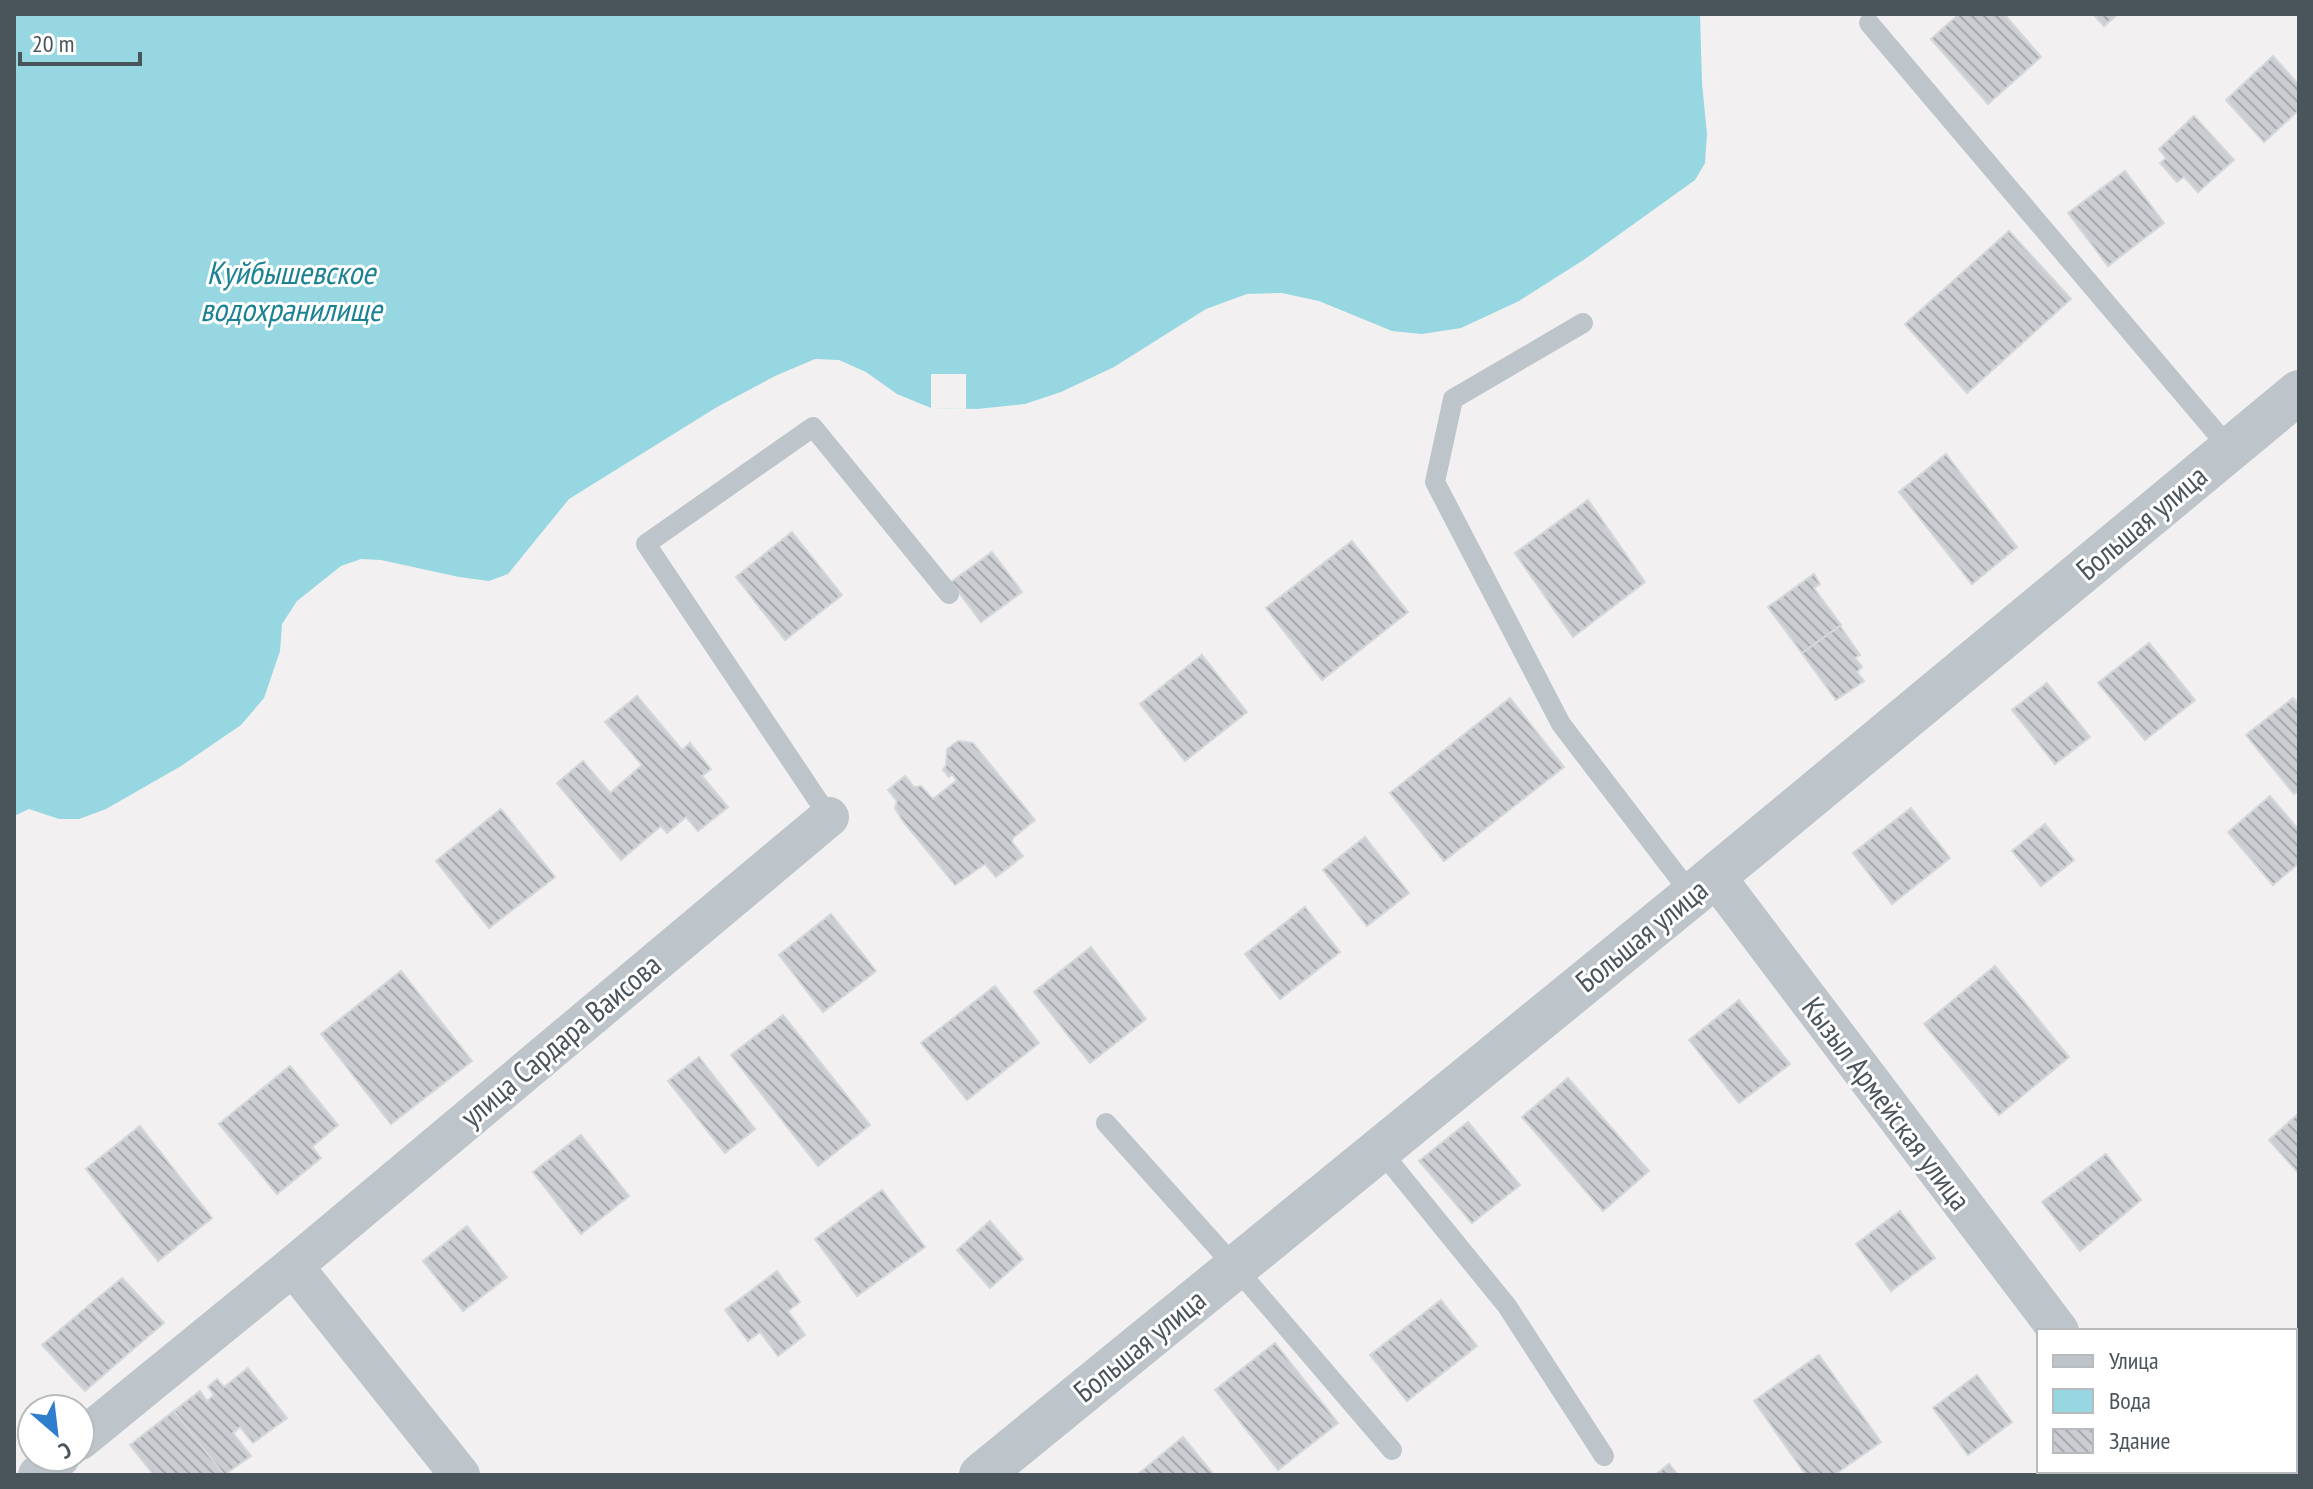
<svg xmlns="http://www.w3.org/2000/svg" width="2313" height="1489" font-family="'PT Sans Narrow',sans-serif">
	<defs>
		<pattern id="building-back-hatch" width="6" height="6" patternUnits="userSpaceOnUse" patternTransform="scale(2)"><rect width="6" height="6" fill="#cbcdd2"/><path d="M-1 5l2 2M0 0l6 6M5-1l2 2" fill="none" stroke="#a7a9ad"/></pattern>
	</defs>
	<rect width="100%" height="100%" fill="#f2f0f0"/>
	<path fill="#96d7e2" d="M14,14H1700L1702,83L1707,134L1705,163L1695,180L1585,259L1519,301L1461,328L1422,334L1392,331L1319,301L1282,293L1247,294L1206,309L1114,367L1061,392L1025,404L977,409L931,408L897,394L866,372L839,360L815,359L775,376L717,407L569,499L508,574L489,581L459,577L381,560L361,559L341,566L297,601L282,624L280,651L264,698L241,725L181,766L106,809L79,819H59L29,809L14,816Z"/>
	<path fill="#f2f0f0" d="M931,374H966V409L931,408Z"/>
	<g fill="url(#building-back-hatch)" stroke="#d4d7da" stroke-width="2">
		<path d="M1959,14H2004L2041,57L1988,104L1931,39Z"/>
		<path d="M2093,14H2118L2104,26Z"/>
		<path d="M2273,56L2299,85V110L2264,142L2226,100Z"/>
		<path d="M2194,116L2234,160L2198,192L2184,177L2177,182L2160,163L2166,158L2159,149Z"/>
		<path d="M2125,171L2164,223L2108,266L2068,213Z"/>
		<path d="M2009,231L2071,299L1967,393L1905,324Z"/>
		<path d="M1946,454L2017,547L1972,584L1899,492Z"/>
		<path d="M1588,500L1645,582L1573,637L1515,553Z"/>
		<path d="M792,532L842,595L785,640L736,577Z"/>
		<path d="M1352,541L1408,612L1322,680L1266,608Z"/>
		<path d="M992,552L1022,592L981,622L951,582Z"/>
		<path d="M1814,574L1820,584L1814,588L1841,625L1802,653L1768,607Z"/>
		<path d="M1840,626L1860,655L1855,658L1862,667L1857,672L1864,681L1836,700L1802,653Z"/>
		<path d="M2149,643L2195,700L2145,740L2098,683Z"/>
		<path d="M1202,655L1247,712L1185,761L1140,704Z"/>
		<path d="M2047,683L2090,737L2055,764L2012,710Z"/>
		<path d="M637,696L682,750L690,743L711,769L702,776L728,807L698,831L686,817L667,833L661,826L621,860L557,783L583,761L610,793L642,765L605,722Z"/>
		<path d="M1510,698L1564,767L1444,861L1390,793Z"/>
		<path d="M2293,698L2299,705V790L2294,794L2246,735Z"/>
		<path d="M958,741L973,743L1035,820L1013,838L1012,842L1023,856L996,877L985,864L955,885L902,820L895,808L897,801L888,790L905,776L914,787L921,786L933,799L957,780L952,774L949,777L943,770L946,765L947,749Z"/>
		<path d="M2270,796L2299,830V863L2273,885L2228,832Z"/>
		<path d="M1911,808L1950,858L1892,904L1853,853Z"/>
		<path d="M501,809L555,877L489,928L436,861Z"/>
		<path d="M2045,824L2074,860L2041,886L2012,851Z"/>
		<path d="M1365,837L1409,893L1367,926L1323,870Z"/>
		<path d="M1305,907L1340,952L1280,999L1245,954Z"/>
		<path d="M831,914L876,971L823,1012L779,955Z"/>
		<path d="M1091,947L1146,1019L1090,1063L1034,992Z"/>
		<path d="M1995,966L2069,1057L1999,1115L1924,1024Z"/>
		<path d="M401,971L472,1061L391,1124L321,1034Z"/>
		<path d="M995,986L1039,1043L967,1100L921,1043Z"/>
		<path d="M1739,1000L1790,1064L1739,1103L1689,1040Z"/>
		<path d="M783,1015L870,1125L818,1166L731,1055Z"/>
		<path d="M699,1057L755,1129L725,1153L668,1081Z"/>
		<path d="M290,1066L338,1125L312,1147L321,1158L277,1194L219,1124Z"/>
		<path d="M1568,1078L1649,1171L1603,1211L1522,1117Z"/>
		<path d="M2299,1113V1174L2269,1140Z"/>
		<path d="M1468,1122L1520,1185L1472,1223L1419,1161Z"/>
		<path d="M140,1126L212,1218L158,1261L86,1169Z"/>
		<path d="M581,1135L629,1196L581,1234L533,1172Z"/>
		<path d="M2106,1154L2141,1200L2080,1251L2042,1202Z"/>
		<path d="M882,1190L925,1247L857,1296L815,1239Z"/>
		<path d="M1900,1211L1935,1258L1891,1291L1856,1244Z"/>
		<path d="M990,1221L1023,1259L990,1288L957,1250Z"/>
		<path d="M467,1226L507,1277L463,1311L423,1261Z"/>
		<path d="M777,1271L800,1302L788,1311L805,1335L778,1356L760,1332L748,1341L725,1310Z"/>
		<path d="M122,1278L164,1323L131,1351L88,1306Z"/>
		<path d="M1441,1300L1477,1346L1407,1401L1370,1355Z"/>
		<path d="M88,1306L131,1351L85,1391L42,1345Z"/>
		<path d="M1275,1343L1338,1423L1278,1470L1215,1390Z"/>
		<path d="M1819,1355L1881,1442L1834,1475H1806L1754,1401Z"/>
		<path d="M248,1368L287,1418L253,1443L240,1427L233,1433L251,1456L224,1475L174,1411L200,1391L207,1401L214,1395L208,1387L217,1379L224,1387Z"/>
		<path d="M1977,1375L2012,1422L1968,1455L1933,1408Z"/>
		<path d="M174,1411L224,1475H154L130,1445Z"/>
		<path d="M1183,1437L1214,1475H1137Z"/>
		<path d="M2299,1443V1475H2262L2266,1471H2295V1447Z"/>
		<path d="M1669,1464L1678,1475H1655Z"/>
		<path d="M2084,1471H2135L2138,1475H2078Z"/>
	</g>
	<g fill="none" stroke-linecap="round" stroke-linejoin="round">
		<g stroke="#bdc5cb" stroke-width="20">
			<path d="M1869,23L2230,449"/>
			<path d="M1583,323L1453,399L1435,482L1561,724L1692,895"/>
			<path d="M829,817L646,544L813,427L949,594"/>
			<path d="M1106,1123L1236,1268L1392,1450"/>
			<path d="M1380,1150L1507,1306L1604,1456"/>
			<path d="M2212,1475L2217,1471"/>
		</g>
		<g stroke="#bdc5cb" stroke-width="40">
			<path d="M1715,876L2059,1331"/>
			<path d="M80,1440L293,1266"/>
			<path d="M2174,1471L2178,1475"/>
			<path d="M38,1475L60,1457"/>
			<path d="M460,1475L293,1266L829,817"/>
		</g>
		<path stroke="#bdc5cb" stroke-width="44" d="M981,1475L1692,895L2299,392"/>
	</g>
	<g text-anchor="middle" stroke-width="6" stroke-linejoin="round" paint-order="stroke">
		<g font-size="30" fill="#4a545b" stroke="#fff">
			<text transform="translate(2142 523) rotate(-40)" y="10">Большая улица</text>
			<text transform="translate(1642 936) rotate(-39)" y="10">Большая улица</text>
			<text transform="translate(561 1041) rotate(-40)" y="10">улица Сардара Ваисова</text>
			<text transform="translate(1886 1104) rotate(53)" y="10">Кызыл Армейская улица</text>
			<text transform="translate(1140 1346) rotate(-39)" y="10">Большая улица</text>
		</g>
		<g font-size="32" font-style="italic" fill="#1c8293" stroke="#fff">
			<text x="291" y="284">Куйбышевское<tspan x="291" dy="37">водохранилище</tspan></text>
		</g>
	</g>
	<rect width="2313" height="1489" fill="none" stroke="#4a545b" stroke-width="32"/>
	<rect x="2037" y="1329" width="260" height="144" fill="#ffffff" stroke="#b7bbbd" stroke-width="2"/>
	<rect x="2053" y="1355" width="40" height="12" fill="#bdc5cb" stroke="#b7bbbd" stroke-width="2"/>
	<text x="2109" y="1369" font-size="24" fill="#4a545b">Улица</text>
	<rect x="2053" y="1389" width="40" height="24" fill="#96d7e2" stroke="#b7bbbd" stroke-width="2"/>
	<text x="2109" y="1409" font-size="24" fill="#4a545b">Вода</text>
	<rect x="2053" y="1429" width="40" height="24" fill="url(#building-back-hatch)" stroke="#b7bbbd" stroke-width="2"/>
	<text x="2109" y="1449" font-size="24" fill="#4a545b">Здание</text>
	<g transform="translate(56 1433) rotate(152)"><circle r="38" fill="#ffffff" stroke="#b7bbbd" stroke-width="2"/>
	<path d="M0-6L14 30L0 20L-14 30Z" fill="#2f7ecd"/>
	<text y="-12" font-size="22" font-weight="bold" text-anchor="middle" fill="#4a545b">С</text>
	</g>
	<path d="M20 52v12h120v-12" fill="none" stroke="#4a545b" stroke-width="4"/>
	<text x="32" y="52" font-size="24" fill="#4a545b" stroke="#ffffff" stroke-width="6" paint-order="stroke">20 m</text>
</svg>
